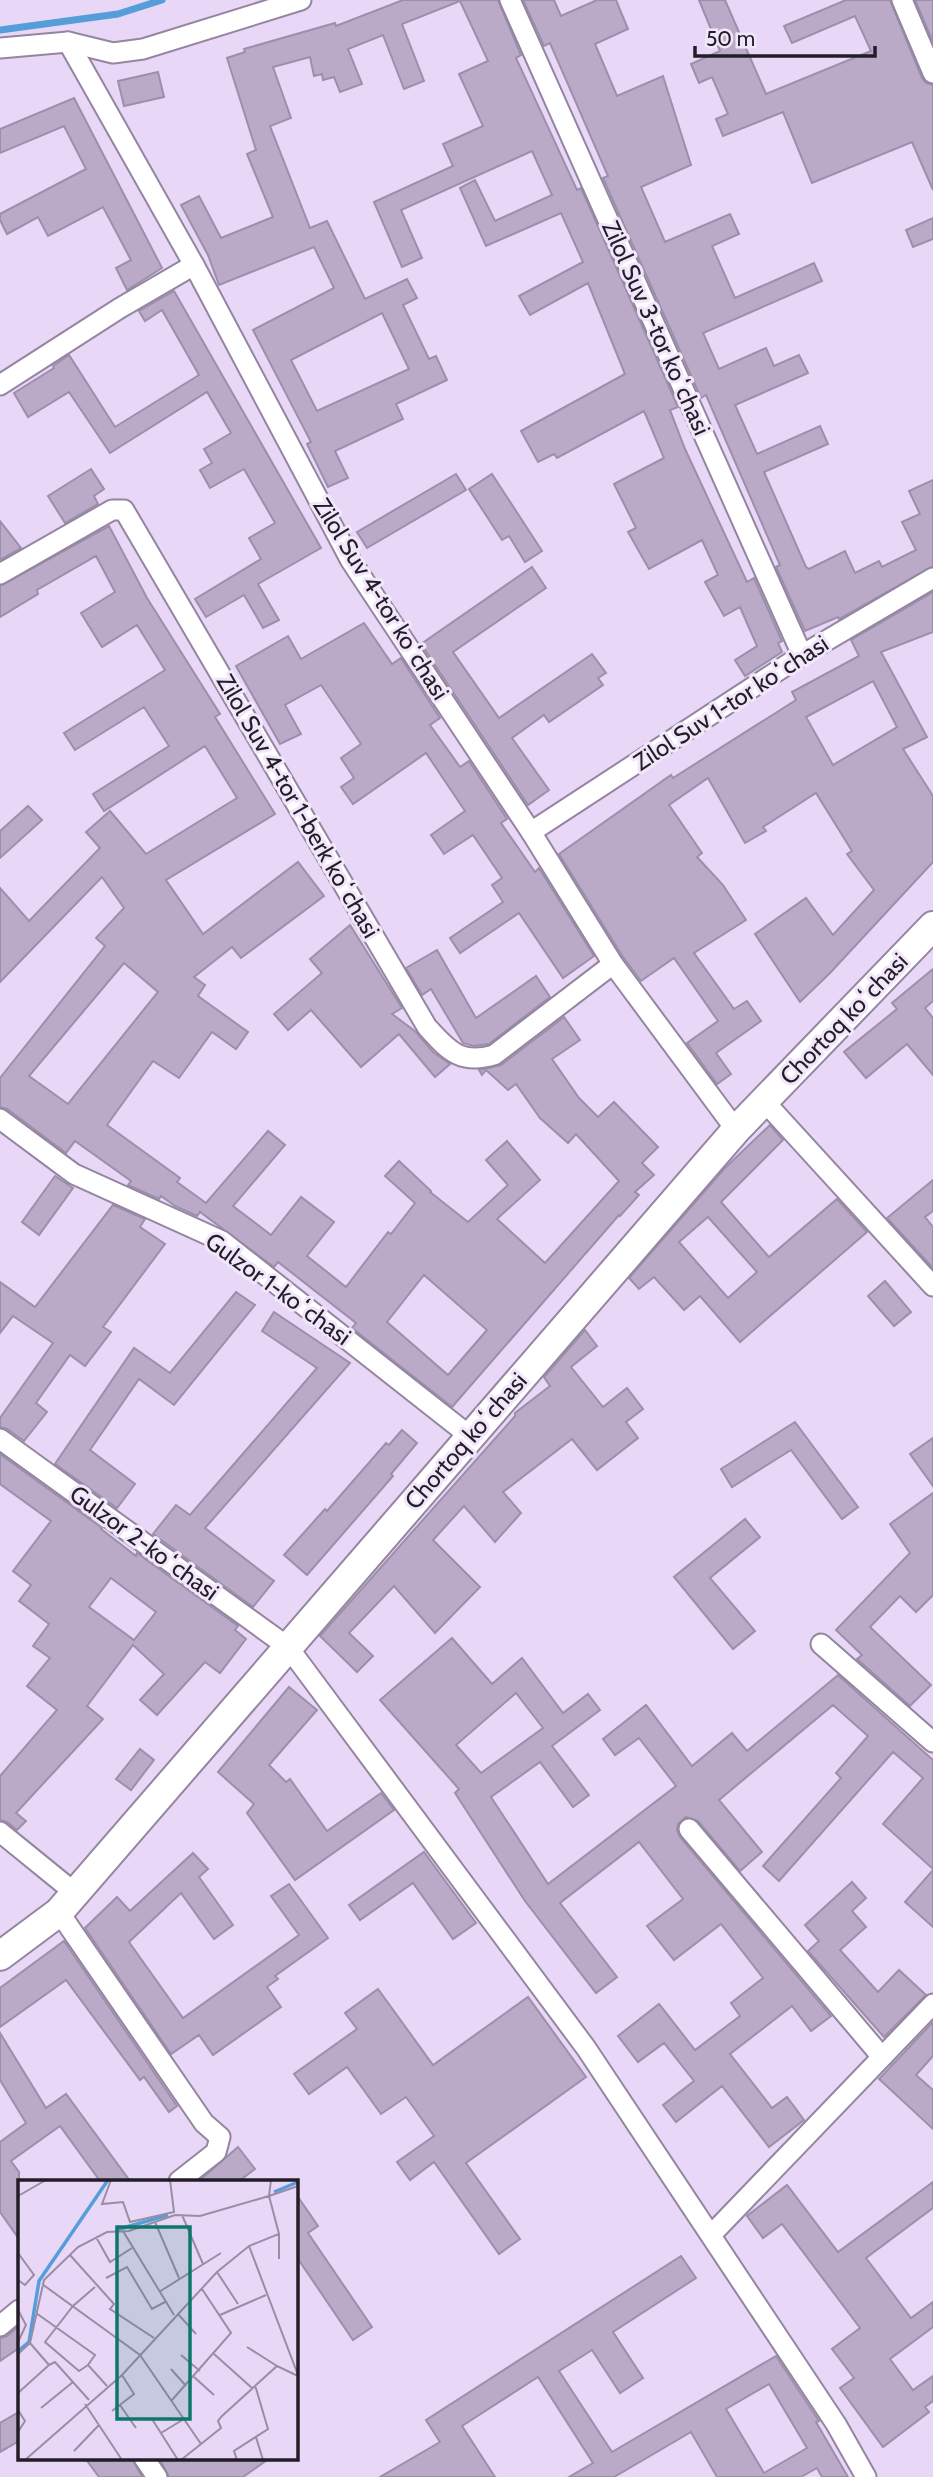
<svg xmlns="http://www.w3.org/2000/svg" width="933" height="2477" font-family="Cabin,sans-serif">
	<rect width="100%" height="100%" fill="#e8d7f6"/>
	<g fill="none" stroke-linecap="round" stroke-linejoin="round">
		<path stroke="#569eda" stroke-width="7" d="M0,30L118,14L162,0"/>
	</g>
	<g fill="#baaac8" stroke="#9d8eab" stroke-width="2" fill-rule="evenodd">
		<path d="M403,0H498L521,55L516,58L577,190L581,188L678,407L670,410L685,449L747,582L754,578L782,641L778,643L782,652L745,676L735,660L757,646L740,607L724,616L705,582L718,575L702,540L649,569L628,532L636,528L614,484L664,458L644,411L557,458L554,454L538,462L521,431L625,374L588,283L530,315L519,296L583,262L561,213L486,246L460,188L475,180L495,221L552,195L532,151L401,210L422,258L402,267L374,202L453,166L443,144L483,126L459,74L488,61L460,1L402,24L424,81L404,89L383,35L348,49L362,84L340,92L334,77L323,80L322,74L314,76L310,57L273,67L291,118L270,126L310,228L327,221L365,299L407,279L417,298L403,305L429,359L436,356L447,380L396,404L403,419L335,451L348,478L328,487L307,444L311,442L253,330L334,288L314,247L219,285L208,255L181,205L199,196L221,238L273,217L247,154L256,150L227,58L245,52L244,49L335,23L336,26ZM382,313L409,369L317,411L291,360Z"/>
		<path d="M523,0H554L561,16L597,0H616L628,29L595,44L617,96L663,76L691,165L641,187L665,242L730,214L739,234L712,246L735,298L814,263L822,281L703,333L719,369L766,348L774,366L799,355L808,373L735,405L757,454L820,426L828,444L764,472L806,567L809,569L845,551L855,573L879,561L882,567L916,550L902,522L920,514L909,491L933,480V566L839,619L838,617L805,631L776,567L780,565L706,395L701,398L603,178L608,176L550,43L544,46Z"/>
		<path d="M699,0H725L766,94L871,51L855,16L792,43L784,26L846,0H890L922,78L926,83L933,85V190L912,142L812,183L783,112L723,136L716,119L728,114L712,77L699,83L691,64L720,51Z"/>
		<path d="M915,0H933V42Z"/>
		<path d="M158,72L164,97L124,106L118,81Z"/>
		<path d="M74,98L162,268L127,290L116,268L131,260L103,207L48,236L38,217L7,234L0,220V214L86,169L64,126L0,153V129Z"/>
		<path d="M933,218V239L913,247L906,230Z"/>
		<path d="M174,291L321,548L258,584L279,620L263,628L244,595L206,617L195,599L261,559L249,538L275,523L244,469L210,488L200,470L212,463L204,449L231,433L207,392L110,453L69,392L28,417L14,393L54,368L53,366L69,355L115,427L199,375L162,310L145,321L139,311Z"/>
		<path d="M91,469L104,489L94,496L98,504L65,523L48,496Z"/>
		<path d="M456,474L466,490L367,548L357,532Z"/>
		<path d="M492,474L542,551L525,562L509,536L502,540L469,489Z"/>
		<path d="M0,521L21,548L0,560Z"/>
		<path d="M109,526L147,598L220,714L215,717L275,814L166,880L203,934L298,862L324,896L241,958L232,947L194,977L205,985L198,996L248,1032L236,1049L212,1032L179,1078L153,1061L107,1125L180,1178L177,1182L206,1203L268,1131L285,1145L233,1206L271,1235L301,1197L334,1222L307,1256L346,1287L388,1232L391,1234L415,1203L385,1176L399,1161L431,1191L430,1192L468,1222L508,1185L486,1160L507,1141L540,1180L497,1219L545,1263L619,1181L576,1134L568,1143L540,1118L516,1084L508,1090L486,1070L482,1075L479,1070L501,1065L564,1017L580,1040L552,1059L579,1098L598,1117L614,1102L658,1147L642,1163L654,1175L635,1192L639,1195L620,1216L619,1215L452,1407L352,1328L356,1323L278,1262L274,1267L200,1212L197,1216L175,1206L161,1196L159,1199L128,1185L131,1181L75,1141L66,1153L7,1109L0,1107V1078L105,946L96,938L124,908L102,877L0,982V888L29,921L100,848L86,832L110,811L146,854L237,798L205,746L104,811L93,794L169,746L144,707L75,750L64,733L165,670L137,625L102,647L81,613L115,592L96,556L37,590L38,594L0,617V586ZM124,963L158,992L68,1104L29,1076ZM424,1275L487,1330L448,1375L387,1322Z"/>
		<path d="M532,567L546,588L453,652L499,718L592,654L606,673L598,678L603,685L549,722L544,715L512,738L549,790L528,805L421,644Z"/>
		<path d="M933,592V632L881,652L927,737L903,749L933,796V862L830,973L800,1002L755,934L806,898L833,935L874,890L847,854L852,851L816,793L763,827L766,831L745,843L708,778L669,805L702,853L697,857L723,885L746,920L694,953L734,1009L747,1001L761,1021L716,1053L731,1074L717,1084L687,1043L718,1021L674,958L641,981L623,957L559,854L671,775L673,778L796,700L792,692L859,656L851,640ZM873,681L897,727L833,765L806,717Z"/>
		<path d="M364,623L392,664L401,658L440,718L430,725L460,767L469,761L507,819L501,823L535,872L539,868L594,956L563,978L519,913L460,953L450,938L503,902L492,885L502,878L473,835L444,854L431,835L465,811L426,753L353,804L341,787L354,778L341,758L361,744L321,685L285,705L301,734L280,744L236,666L288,636L301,659Z"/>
		<path d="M28,806L42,820L0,858V831Z"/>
		<path d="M350,925L402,1008L392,1014L416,1032L433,1052L450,1064L435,1077L399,1034L361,1067L311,1010L288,1030L274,1014L322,973L310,959Z"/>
		<path d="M437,950L476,1018L536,976L550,997L489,1044L473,1046L463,1043L431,989L422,995L406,968Z"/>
		<path d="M933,969V1001L925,1008L933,1018V1075L907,1044L866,1078L844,1052L897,1009L892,1003Z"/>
		<path d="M770,1125L783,1140L721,1202L769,1257L837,1199L867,1232L740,1342L700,1296L684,1310L654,1277L639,1289L629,1278L724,1169ZM708,1217L757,1272L728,1298L679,1242Z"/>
		<path d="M55,1176L73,1188L39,1235L22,1222Z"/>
		<path d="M933,1180V1211L925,1217L933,1227V1268L887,1218Z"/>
		<path d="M113,1205L145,1219L140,1227L165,1244L103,1327L111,1332L85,1366L70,1355L36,1403L47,1412L24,1441L7,1429L0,1427V1418L53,1343L13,1316L0,1333V1282L35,1307Z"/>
		<path d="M885,1281L911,1312L894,1326L868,1296Z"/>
		<path d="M236,1292L255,1305L174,1405L139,1379L90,1450L135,1484L117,1508L55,1464L134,1348L170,1373Z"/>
		<path d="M274,1312L350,1363L205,1528L274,1581L253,1607L153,1534L176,1505L190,1515L317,1368L262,1331Z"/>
		<path d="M585,1330L597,1346L571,1367L603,1407L627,1388L643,1409L626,1422L638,1438L597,1470L572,1439L503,1492L521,1513L495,1542L464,1506L433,1540L480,1587L435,1633L394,1586L349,1633L373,1656L357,1672L320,1636L515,1416V1413L550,1386L544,1377Z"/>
		<path d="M795,1422L858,1507L842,1519L791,1450L732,1487L721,1469Z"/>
		<path d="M402,1430L417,1443L391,1474L393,1476L307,1575L284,1555L325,1509L327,1511L386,1443L389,1445Z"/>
		<path d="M933,1438V1486L910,1454Z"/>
		<path d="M0,1454L102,1528L101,1529L136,1556L137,1553L238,1626L235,1630L246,1639L220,1673L205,1662L157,1715L140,1700L164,1674L133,1645L87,1706L103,1719L16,1813L26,1821L17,1830L7,1822L0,1820V1776L57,1710L27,1686L50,1658L33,1646L49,1624L19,1601L31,1585L13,1571L51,1521L0,1484ZM111,1578L156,1612L134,1640L89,1607Z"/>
		<path d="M933,1493V1595L916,1612L900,1596L870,1627L931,1685L910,1706L857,1659L862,1655L836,1630L910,1553L890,1524Z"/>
		<path d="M745,1519L760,1537L710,1578L755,1631L733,1649L674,1577Z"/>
		<path d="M452,1638L492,1684L522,1658L563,1713L588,1694L600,1710L552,1746L589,1795L573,1807L540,1762L491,1797L548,1884L676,1786L639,1738L615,1755L603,1739L646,1705L692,1766L732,1733L747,1751L838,1675L933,1760V1869L883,1824L923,1778L893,1752L779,1881L763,1866L841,1778L836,1773L868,1736L833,1705L719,1800L762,1852L740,1871L698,1821L686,1817L678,1824L677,1830L680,1837L831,2016L811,2031L792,2006L730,2054L772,2108L787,2097L804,2120L769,2147L722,2086L676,2122L663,2105L694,2081L664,2043L638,2062L618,2036L659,2004L695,2050L740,2016L731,2003L763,1978L721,1924L674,1960L647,1926L683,1899L639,1842L560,1903L617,1977L596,1993L525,1901L455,1793L459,1789L380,1700ZM516,1693L543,1728L481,1773L456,1745Z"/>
		<path d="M289,1687L317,1710L269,1765L286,1782L290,1779L327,1831L381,1793L394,1810L295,1880L247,1813L254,1804L218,1772Z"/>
		<path d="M140,1749L154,1760L131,1790L116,1779Z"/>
		<path d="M424,1852L476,1923L453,1939L413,1883L360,1920L349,1905Z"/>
		<path d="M193,1853L208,1869L199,1877L233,1925L214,1939L181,1893L129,1942L183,2018L299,1935L271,1896L289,1884L328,1938L275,1976L278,1979L267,1987L281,2007L213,2055L199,2035L171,2054L85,1928L117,1897L130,1911Z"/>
		<path d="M933,1870V1927L905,1902Z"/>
		<path d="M852,1882L866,1898L852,1911L866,1927L840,1950L878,1992L899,1970L926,1995L884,2037L808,1951L819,1941L805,1925Z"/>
		<path d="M64,1941L177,2106L169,2112L144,2077L140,2080L66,1980L0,2027V1988Z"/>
		<path d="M378,1989L433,2065L528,1997L586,2077L466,2163L520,2239L499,2254L434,2162L410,2180L397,2162L434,2136L406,2097L381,2114L347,2067L309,2094L294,2074L357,2029L345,2013Z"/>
		<path d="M933,2022V2056L916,2075L933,2090V2129L879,2079Z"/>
		<path d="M0,2033L46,2108L66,2094L130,2181H100L60,2126L11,2161L19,2172V2239L0,2212V2142L26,2123L0,2080Z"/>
		<path d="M238,2147L255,2169L239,2181H199Z"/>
		<path d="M933,2182V2208L866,2258L911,2318L933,2302V2327L890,2359L913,2390L933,2376V2401L925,2407L929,2412L883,2447L840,2388L854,2378L832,2349L860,2328L782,2224L763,2238L747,2216L787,2185L838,2252Z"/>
		<path d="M296,2194L318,2226L308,2233L372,2327L353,2340L296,2256Z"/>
		<path d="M681,2256L696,2278L613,2332L643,2378L620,2393L592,2350L559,2371L612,2452L776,2356L813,2412L819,2421L816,2422L848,2477H822L817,2468L801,2477H717L691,2432L614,2477H569L593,2463L538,2377L462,2426L495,2477H380L440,2442L426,2420ZM769,2384L807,2448L764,2473L726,2409Z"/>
		<path d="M19,2326V2348L0,2361V2338L7,2336Z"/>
		<path d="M19,2412V2441L0,2452V2423Z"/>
		<path d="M85,2458H132L142,2477H99Z"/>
		<path d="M159,2458H270L243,2477H169Z"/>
	</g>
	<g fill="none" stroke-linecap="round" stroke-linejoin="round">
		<defs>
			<g id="street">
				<path d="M510,0L802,655"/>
				<path d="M902,0L933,73"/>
				<path d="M68,42L194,265L351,561L531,832L613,964L736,1130"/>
				<path d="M0,48L68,42L113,53L143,49L301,0"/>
				<path d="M0,385L120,308L194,265"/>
				<path d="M0,574L112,510H124L427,1027C448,1050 460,1065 494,1055L613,964"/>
				<path d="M531,832L802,655L933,578"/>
				<path d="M764,1101L933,1286"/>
				<path d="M0,1119L74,1174L222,1241L471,1437"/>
				<path d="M0,1439L288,1647L586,2048L836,2424L866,2477"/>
				<path d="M821,1644L933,1742"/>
				<path d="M689,1829L882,2057"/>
				<path d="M0,1832L75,1893"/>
				<path d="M59,1912L204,2123L220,2137L216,2152L179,2181"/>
				<path d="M711,2235L933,2004"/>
				<path d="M0,2326L19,2310"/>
				<path d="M144,2458L157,2477"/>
			</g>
			<path id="secondary" d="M0,1956L59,1912L736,1130L933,926"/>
		</defs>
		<use href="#street" stroke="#9485a1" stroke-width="23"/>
		<use href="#secondary" stroke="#9485a1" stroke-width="32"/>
		<use href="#street" stroke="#fff" stroke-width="19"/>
		<use href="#secondary" stroke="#fff" stroke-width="28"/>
	</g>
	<g text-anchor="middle" stroke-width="6" stroke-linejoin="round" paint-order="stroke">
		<g font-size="24" fill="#231d28" stroke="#f2e7fa">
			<text transform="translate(656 328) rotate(66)" y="8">Zilol Suv 3-tor koʻchasi</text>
			<text transform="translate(381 599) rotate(58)" y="8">Zilol Suv 4-tor koʻchasi</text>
			<text transform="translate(731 703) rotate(-33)" y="8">Zilol Suv 1-tor koʻchasi</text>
			<text transform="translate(298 806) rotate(60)" y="8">Zilol Suv 4-tor 1-berk koʻchasi</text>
			<text transform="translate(844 1019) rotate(-46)" y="8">Chortoq koʻchasi</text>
			<text transform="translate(278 1289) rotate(36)" y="8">Gulzor 1-koʻchasi</text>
			<text transform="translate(466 1441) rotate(-49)" y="8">Chortoq koʻchasi</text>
			<text transform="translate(144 1543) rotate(36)" y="8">Gulzor 2-koʻchasi</text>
		</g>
	</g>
	<g transform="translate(18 2180)">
		<rect width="280" height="280" fill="#e8d7f6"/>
		<path fill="none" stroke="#569eda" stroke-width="3.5" d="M256,12L280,2M98,50L150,35M0,171L11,162L21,101L90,0"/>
		<path fill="none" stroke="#998da4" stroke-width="2" d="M93,0L84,24L105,22L112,42L156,32L152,0M0,16L28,0M164,35L185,84M137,42L161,98M105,51L156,135M78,57L92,82L114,68M231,66L280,195M0,73L16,95L7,105L0,100M52,75L96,124L92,129L136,158M261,79V54M199,92L220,124M88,98L109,87L134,129L147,122M24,104L122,175L183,264M141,112L203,73M0,130L8,145L0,162M18,133L77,175L70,185L89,206M160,134L178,154M202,135L248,115M12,163L31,185M229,167L259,186M0,174L12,163L26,100L60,67L89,52L111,51L157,35L182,36L251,16L253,0M196,174L234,208M163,175L182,191M31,185L37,182L71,220M70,185L61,191L27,162L55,126L77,107M153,189L168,206M176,197L196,215M0,213L31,185M154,220L213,153L184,109M67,224L104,280M102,225L118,248M23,228L55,202M0,230L7,241L0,252M94,231L116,214L104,195M134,239L160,280M143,253L166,239M238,257L245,280M56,271L81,245M7,280L104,195L199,92L231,66L261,54L251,16L280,6M163,280L203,248L200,241L204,236L259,186L280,196M219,280L216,271L250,249L237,205"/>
		<path fill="#0f766e" fill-opacity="0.15" stroke="#0f766e" stroke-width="3.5" d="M99,47H172V239H99Z"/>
		<rect width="280" height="280" fill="none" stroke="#231d28" stroke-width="3.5"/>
	</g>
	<path d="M695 46v10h180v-10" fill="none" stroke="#231d28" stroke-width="3.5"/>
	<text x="706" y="46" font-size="21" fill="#231d28" stroke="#f2e7fa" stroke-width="5" paint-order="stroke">50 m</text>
</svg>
